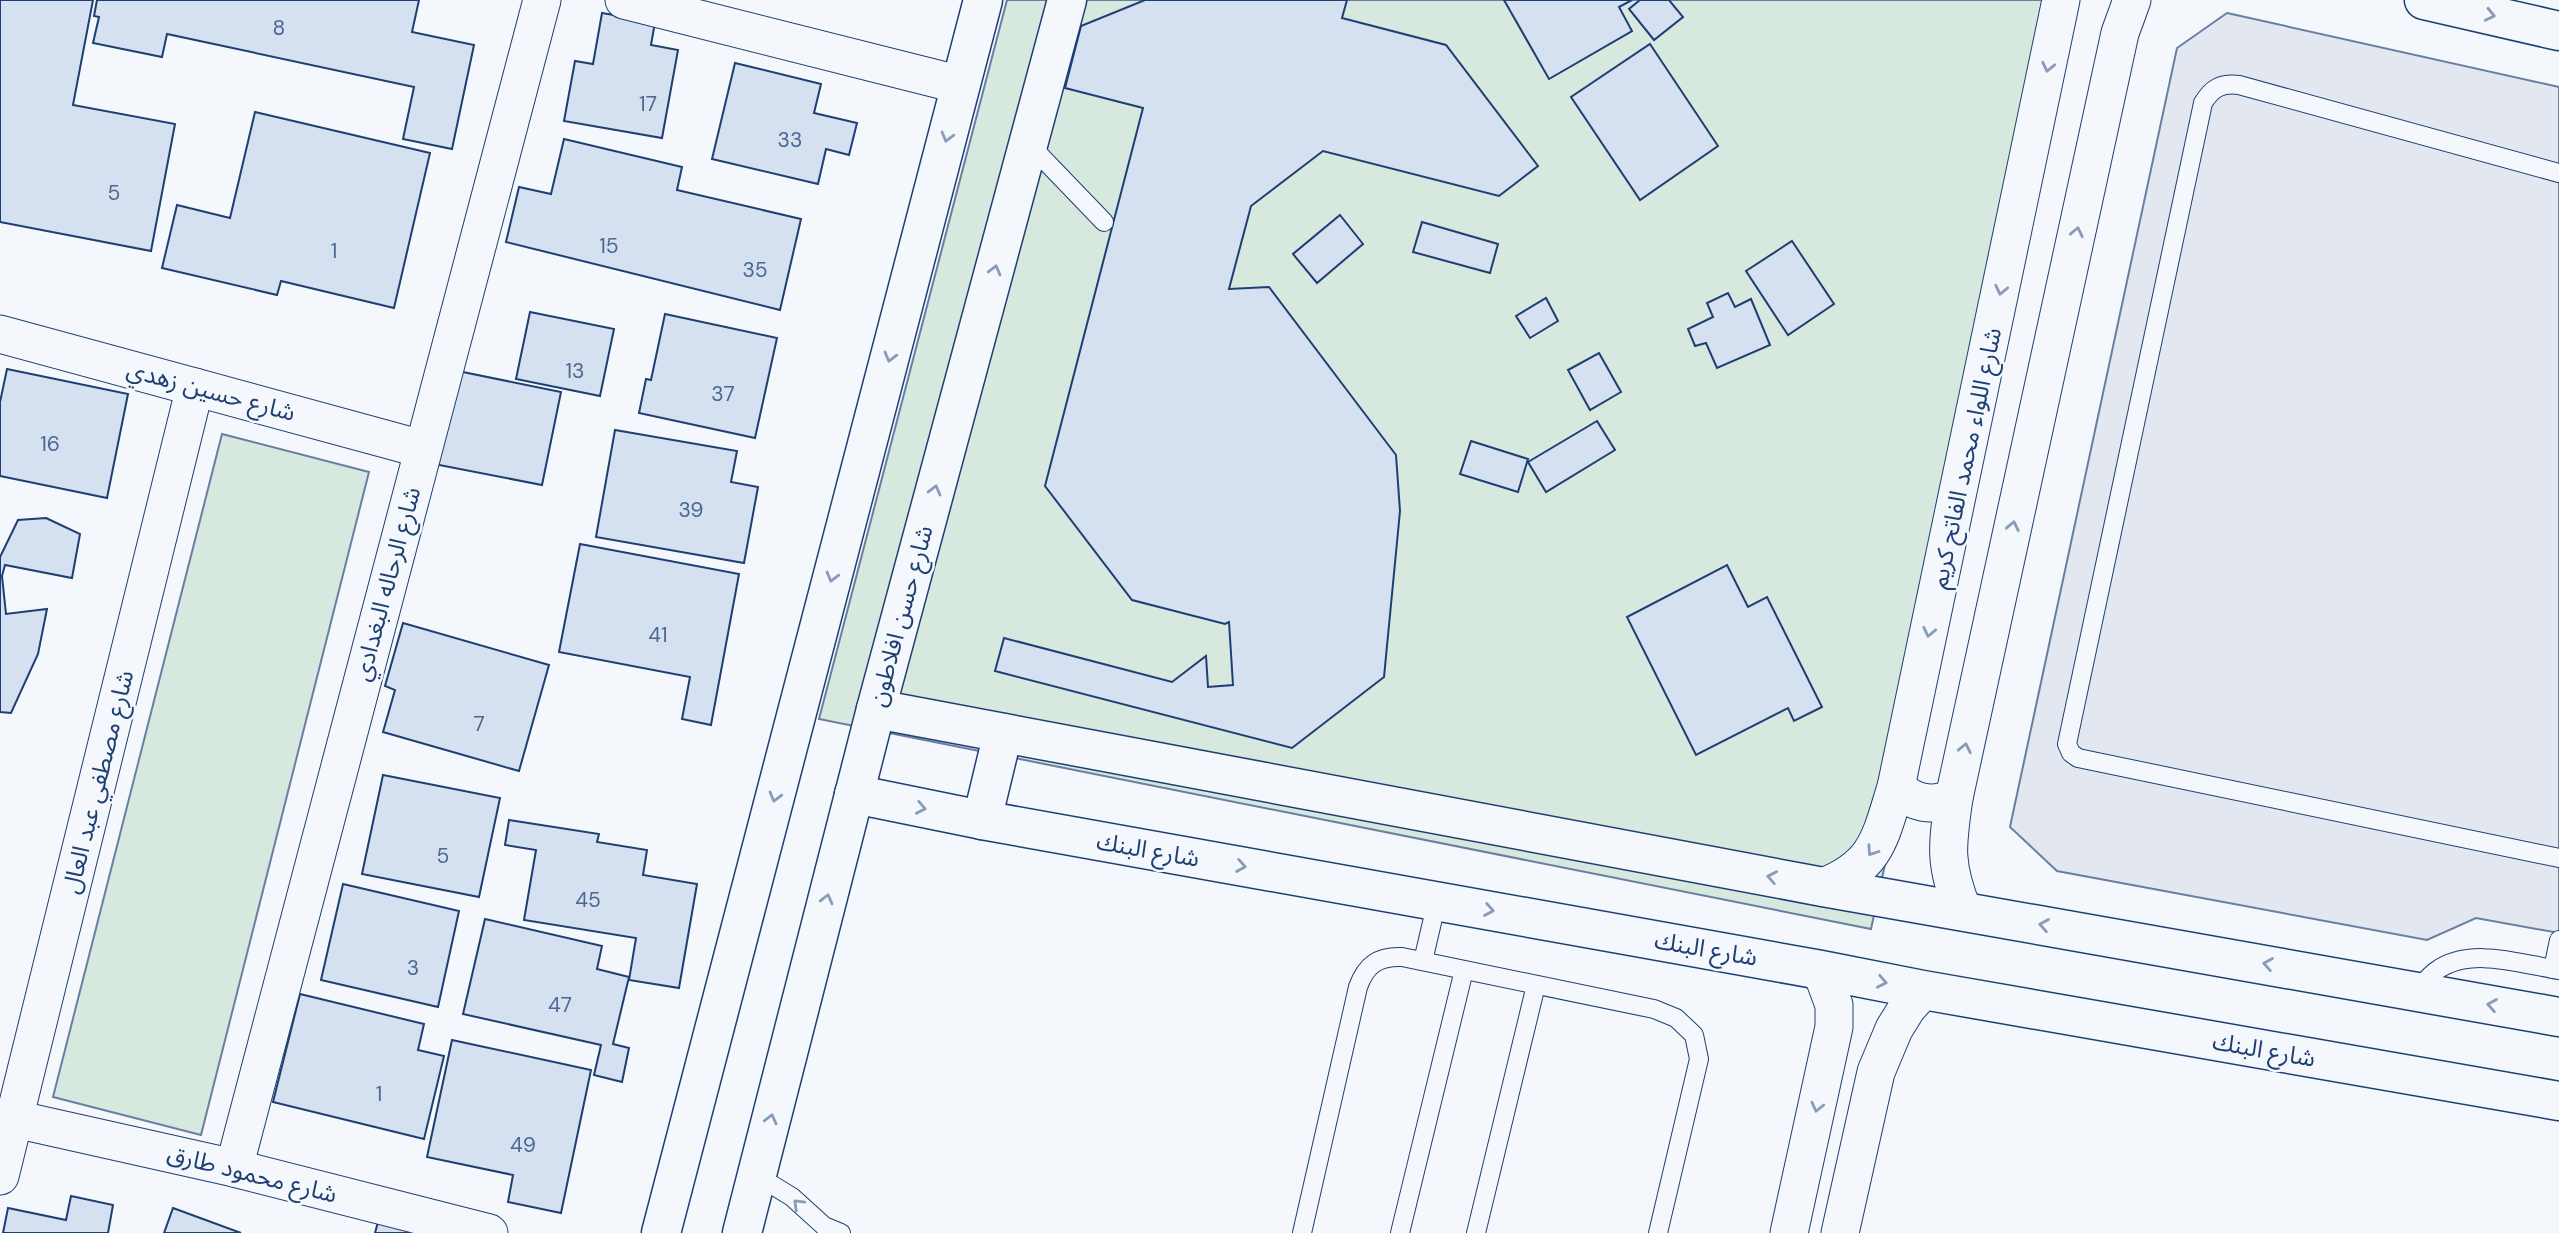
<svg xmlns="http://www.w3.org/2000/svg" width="2559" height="1233" font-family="'DM Sans','Noto Sans Arabic',sans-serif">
	<rect width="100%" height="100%" fill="#f4f7fb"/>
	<g fill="#d7e8df" stroke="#687fa3" stroke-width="2">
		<path d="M1007,0H2072L1871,929L819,719Z"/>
		<path d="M222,434L369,472L201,1135L53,1097Z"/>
	</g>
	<path fill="#e3e8f0" stroke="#687fa3" stroke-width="2" d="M2227,13L2559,87V933L2476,918L2427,940L2057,871L2010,827L2177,48Z"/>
	<g fill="#d5e0f0" stroke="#1d3f73" stroke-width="2">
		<path d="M0,0H93L73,105L175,124L151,251L0,222Z"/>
		<path d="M97,0H419L412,32L474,45L452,149L403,139L414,87L167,34L162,57L93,43L99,17L94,16Z"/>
		<path d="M1145,0H1347L1342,18L1446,45L1538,166L1499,196L1323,151L1251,206L1229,289L1269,287L1396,455L1400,511L1384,677L1292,748L995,671L1004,638L1172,682L1206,656L1208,687L1233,685L1229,622L1225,624L1132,600L1045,486L1143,108L1065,88L1081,26Z"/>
		<path d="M1504,0H1632L1619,7L1632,31L1549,79Z"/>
		<path d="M1640,0H1669L1683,17L1654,40L1629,9Z"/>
		<path d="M602,13L655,22L651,45L678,50L662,138L564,121L575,61L593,64Z"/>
		<path d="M1650,44L1718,146L1640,200L1571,97Z"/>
		<path d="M735,63L821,84L814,113L857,123L849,155L826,149L818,184L712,159Z"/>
		<path d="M255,112L430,153L394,308L281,281L277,295L162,268L177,205L230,218Z"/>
		<path d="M564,139L682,167L677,190L801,219L780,310L506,242L519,187L551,194Z"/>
		<path d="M1340,215L1363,244L1317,283L1293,254Z"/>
		<path d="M1422,222L1498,244L1490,273L1413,252Z"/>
		<path d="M1792,241L1834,304L1788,335L1746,271Z"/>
		<path d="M1728,293L1735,307L1751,299L1770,345L1717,368L1706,343L1695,346L1688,329L1713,317L1707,303Z"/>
		<path d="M1546,298L1558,321L1530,338L1516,316Z"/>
		<path d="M530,312L614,329L600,396L516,379Z"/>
		<path d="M665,314L777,338L755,438L639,413L646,379L651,380Z"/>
		<path d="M1599,353L1621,392L1590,410L1568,370Z"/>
		<path d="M7,369L128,394L107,498L0,476V402Z"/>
		<path d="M453,370L561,392L542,485L434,464Z"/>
		<path d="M1597,421L1615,450L1546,492L1528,462Z"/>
		<path d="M615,430L737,451L731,482L758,487L744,563L596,537Z"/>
		<path d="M1471,441L1528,459L1518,492L1460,474Z"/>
		<path d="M46,518L80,534L72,578L5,565L2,576L6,614L47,609L38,654L11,713L0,712V555V557L18,520Z"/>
		<path d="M580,544L739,574L711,725L682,719L690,677L559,652Z"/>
		<path d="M1727,565L1748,607L1767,597L1822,707L1794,721L1788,708L1696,755L1627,617Z"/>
		<path d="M403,623L549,665L519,771L383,732L395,690L385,686Z"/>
		<path d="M383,775L500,798L479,897L362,874Z"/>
		<path d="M509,820L599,834L597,842L647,850L643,875L697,884L679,988L629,980L636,938L524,920L536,850L505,845Z"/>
		<path d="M343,884L459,911L438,1007L321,980Z"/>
		<path d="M485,919L602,946L597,969L629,977L613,1044L629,1048L622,1082L594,1075L601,1045L463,1014Z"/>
		<path d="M300,994L424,1024L418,1050L444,1056L424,1139L273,1102Z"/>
		<path d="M452,1040L591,1070L561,1213L508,1202L513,1175L427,1157Z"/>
		<path d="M71,1196L113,1205L108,1233H3L8,1208L66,1220Z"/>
		<path d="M173,1208L241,1233H164Z"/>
		<path d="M378,1222L418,1233H375Z"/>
	</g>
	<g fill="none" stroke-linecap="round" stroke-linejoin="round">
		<defs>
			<g id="service">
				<path d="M1029,144L1104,222"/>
				<path d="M2559,173L2239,85C2221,83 2212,88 2203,103L2067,744L2071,753L2078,758L2559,858"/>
				<path d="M1423,961L1437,901"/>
				<path d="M2553,969L2559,940"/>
				<path d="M2417,990C2423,984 2429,976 2436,971C2470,946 2521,964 2559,970"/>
				<path d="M756,1175L792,1197L824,1226L841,1233"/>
				<path d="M1302,1233L1358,987C1366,965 1378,956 1402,957L1654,1009L1676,1018L1694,1035L1699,1059L1658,1233"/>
				<path d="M1400,1233L1464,970"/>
				<path d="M1476,1233L1536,985"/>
			</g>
			<g id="minor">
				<path d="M624,0L961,85"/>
				<path d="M0,334L422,449"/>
				<path d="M1896,787C1914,804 1931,807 1954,798"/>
				<path d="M1823,887C1877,866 1880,838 1896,787L2061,0"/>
				<path d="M1963,911C1944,864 1947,846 1954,798L2120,33L2132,0"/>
				<path d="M15,1119L234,1168L489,1233"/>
				<path d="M234,1168L542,0"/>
				<path d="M0,1176L195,387"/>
				<path d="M1789,1233L1834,1027V1005L1821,970"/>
				<path d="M1840,1233L1876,1072L1894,1029L1907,1008L1923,990"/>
			</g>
			<g id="tertiary">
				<path d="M2424,0L2559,31"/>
				<path d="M876,709L1823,887L2559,1017"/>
				<path d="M854,794L982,820L1821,970L1923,990L2559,1101"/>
				<path d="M982,820L1003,733"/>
				<path d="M661,1233L983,0"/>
				<path d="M742,1233L876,709L1067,0"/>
			</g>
		</defs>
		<use href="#service" stroke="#1d3f73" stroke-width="20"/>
		<use href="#minor" stroke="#1d3f73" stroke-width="39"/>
		<use href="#tertiary" stroke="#1d3f73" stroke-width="41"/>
		<use href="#service" stroke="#f4f7fb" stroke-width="18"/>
		<use href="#minor" stroke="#f4f7fb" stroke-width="37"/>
		<use href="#tertiary" stroke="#f4f7fb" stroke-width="38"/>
	</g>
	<defs><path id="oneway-chevron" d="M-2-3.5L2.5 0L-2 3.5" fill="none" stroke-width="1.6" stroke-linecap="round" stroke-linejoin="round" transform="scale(1.75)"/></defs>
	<g stroke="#889bb7">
		<use href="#oneway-chevron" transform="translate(2490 15) rotate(13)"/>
		<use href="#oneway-chevron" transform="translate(2048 67) rotate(102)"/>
		<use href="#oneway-chevron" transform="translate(947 137) rotate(105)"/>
		<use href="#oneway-chevron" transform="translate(2077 232) rotate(-78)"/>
		<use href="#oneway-chevron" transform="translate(995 270) rotate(-75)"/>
		<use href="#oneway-chevron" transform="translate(2001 290) rotate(102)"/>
		<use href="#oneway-chevron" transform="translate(890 357) rotate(105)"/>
		<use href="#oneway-chevron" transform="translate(935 490) rotate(-75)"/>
		<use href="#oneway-chevron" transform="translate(2013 526) rotate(-78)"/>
		<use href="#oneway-chevron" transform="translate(832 577) rotate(105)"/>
		<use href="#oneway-chevron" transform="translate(1929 632) rotate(102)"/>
		<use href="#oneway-chevron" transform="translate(1965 748) rotate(-78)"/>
		<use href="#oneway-chevron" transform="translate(775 797) rotate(105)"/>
		<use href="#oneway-chevron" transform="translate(921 808) rotate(11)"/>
		<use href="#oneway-chevron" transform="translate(1872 851) rotate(124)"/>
		<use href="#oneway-chevron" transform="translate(1241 866) rotate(10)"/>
		<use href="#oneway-chevron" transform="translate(1772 877) rotate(-169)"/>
		<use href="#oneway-chevron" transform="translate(827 899) rotate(-76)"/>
		<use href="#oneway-chevron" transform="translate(1489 910) rotate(10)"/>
		<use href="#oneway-chevron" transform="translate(2044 925) rotate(-170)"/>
		<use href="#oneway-chevron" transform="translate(2268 964) rotate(-170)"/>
		<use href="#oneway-chevron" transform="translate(1882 982) rotate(11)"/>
		<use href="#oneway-chevron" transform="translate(2492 1005) rotate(-170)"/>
		<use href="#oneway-chevron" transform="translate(1817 1107) rotate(103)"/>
		<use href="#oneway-chevron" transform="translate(771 1119) rotate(-76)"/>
		<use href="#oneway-chevron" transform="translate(798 1204) rotate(-136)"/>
	</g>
	<g text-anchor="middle" stroke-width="5" stroke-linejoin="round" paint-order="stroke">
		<g font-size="21" fill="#4b6792">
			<text x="279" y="35">8</text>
			<text x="648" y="111">17</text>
			<text x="790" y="147">33</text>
			<text x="114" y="200">5</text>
			<text x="609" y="253">15</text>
			<text x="334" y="258">1</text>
			<text x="755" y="277">35</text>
			<text x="575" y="378">13</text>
			<text x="723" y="401">37</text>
			<text x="50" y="451">16</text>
			<text x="691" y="517">39</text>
			<text x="658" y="642">41</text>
			<text x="479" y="731">7</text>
			<text x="443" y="863">5</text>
			<text x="588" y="907">45</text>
			<text x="413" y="975">3</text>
			<text x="560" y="1012">47</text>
			<text x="379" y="1101">1</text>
			<text x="523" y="1152">49</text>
		</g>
		<g font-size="24" fill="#1d3f73" stroke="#f4f7fb">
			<text transform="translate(211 391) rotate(15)" y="8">شارع حسين زهدي</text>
			<text transform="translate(1966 458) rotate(-78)" y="8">شارع اللواء محمد الفاتح كريم</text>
			<text transform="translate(387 584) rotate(-75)" y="8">شارع الرحاله البغدادي</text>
			<text transform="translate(901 616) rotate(-75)" y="8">شارع حسن افلاطون</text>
			<text transform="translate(98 782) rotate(-76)" y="8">شارع مصطفي عبد العال</text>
			<text transform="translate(1148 850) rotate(10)" y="8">شارع البنك</text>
			<text transform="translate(1706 949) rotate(10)" y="8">شارع البنك</text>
			<text transform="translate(2264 1050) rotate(10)" y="8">شارع البنك</text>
			<text transform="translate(252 1174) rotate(14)" y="8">شارع محمود طارق</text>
		</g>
	</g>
</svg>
